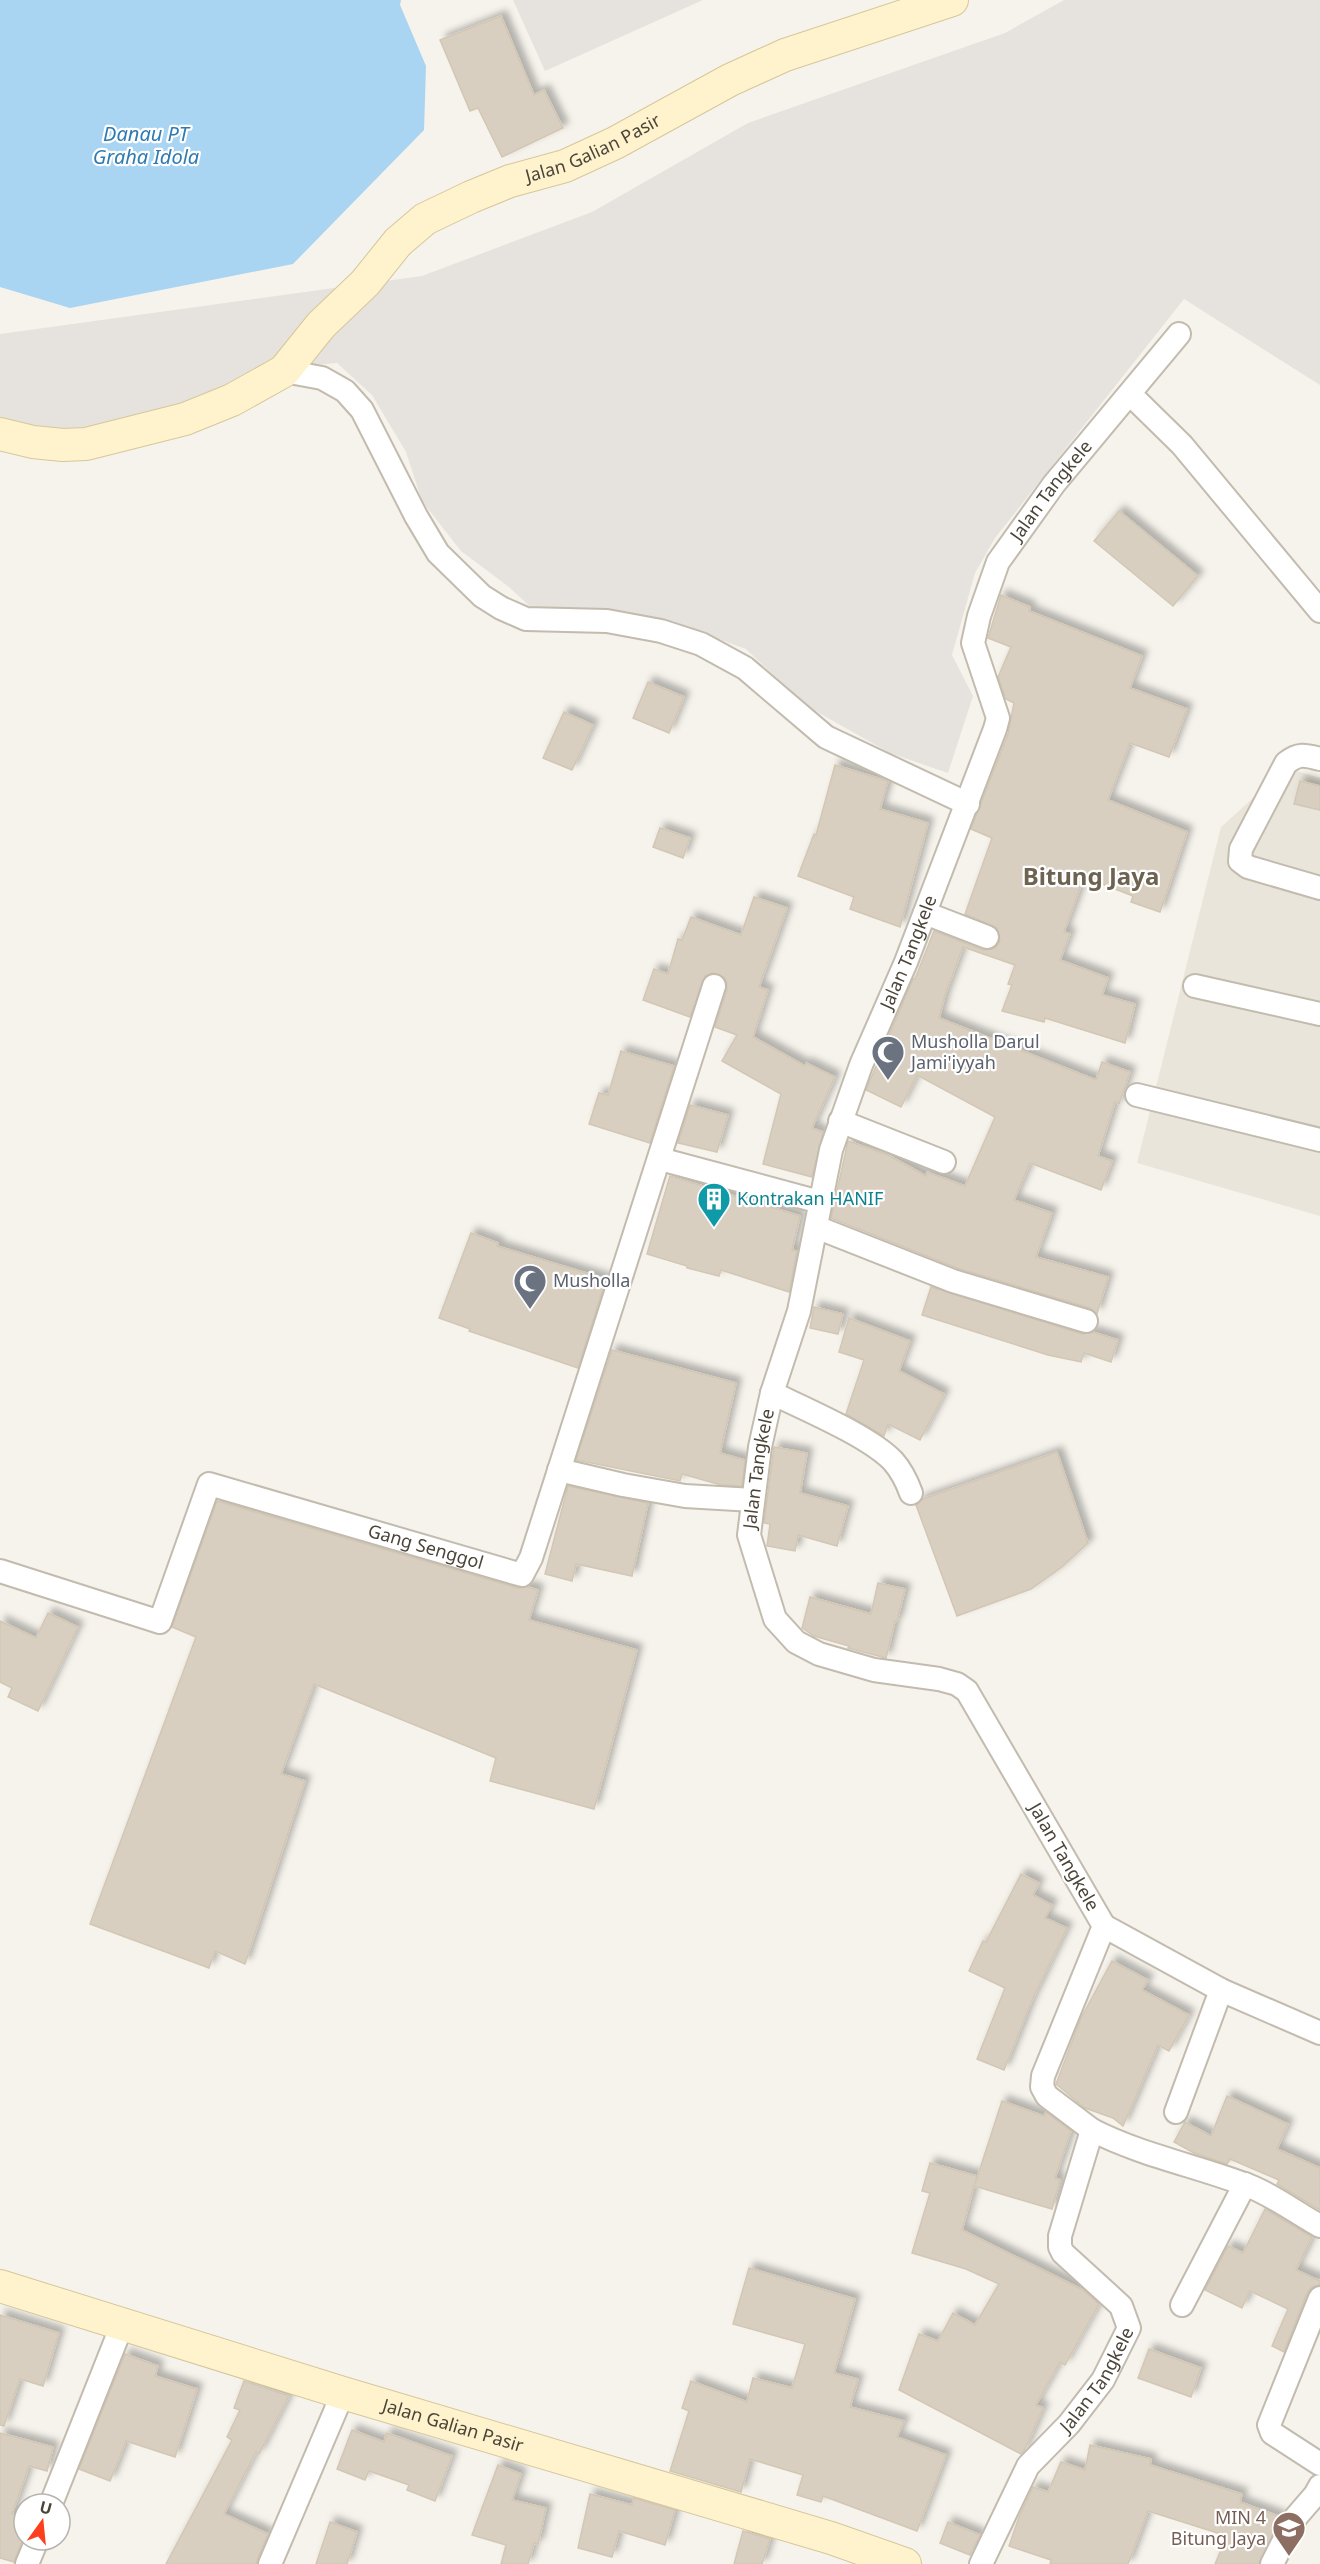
<svg xmlns="http://www.w3.org/2000/svg" width="1320" height="2564" font-family="'Noto Sans',sans-serif">
	<defs>
		<filter id="shadow"><feDropShadow dx="5.5" dy="-5.5" stdDeviation="3" flood-color="#0004"/></filter>
	</defs>
	<rect width="100%" height="100%" fill="#f6f3ec"/>
	<path fill="#eae5da" d="M1286,768L1320,778V1216L1137,1163L1221,827Z"/>
	<g fill="#e6e2dd">
		<path d="M513,0H703L545,71Z"/>
		<path d="M1064,0H1320V385L1184,299L995,538L975,573L952,655L973,696L948,773L890,753L803,704L746,649L671,622L601,611L536,612L509,587L461,551L422,501L406,452L372,395L337,363L253,371L192,401L83,430L47,429L11,424L0,419V334L422,276L592,212L748,123L1005,33Z"/>
	</g>
	<path fill="#a9d4f2" d="M0,0H401L400,5L426,66L424,130L293,264L70,308L0,287Z"/>
	<g fill="#d8cfc1" stroke="#d3c7b4" stroke-width="1.5" filter="url(#shadow)">
		<path d="M501,16L534,95L544,90L563,128L502,157L478,108L470,111L440,40Z"/>
		<path d="M1119,511L1198,576L1173,606L1094,541Z"/>
		<path d="M1001,595L1030,607L1029,611L1142,656L1130,688L1187,709L1169,757L1130,743L1108,800L1187,832L1160,912L1131,902L1133,896L1084,877L1064,932L1070,934L1060,960L1108,978L1102,995L1135,1004L1125,1043L1045,1018L1044,1022L1002,1011L1012,985L1008,984L1015,965L963,947L945,995L939,1018L1096,1080L1102,1062L1130,1072L1119,1104L1115,1102L1098,1156L1112,1161L1101,1190L1030,1163L1014,1200L1052,1213L1036,1257L1108,1277L1097,1314L1090,1308L957,1268L831,1218L848,1141L888,1155L926,1176L927,1172L965,1186L995,1117L917,1075L901,1107L866,1090L913,979H915L934,931L983,950L995,948L1000,941L997,928L965,914L992,838L971,829L1008,734L1014,703L1006,699L998,677L1011,647L988,638Z"/>
		<path d="M648,682L684,697L669,733L633,718Z"/>
		<path d="M564,712L593,725L572,770L543,758Z"/>
		<path d="M835,765L888,781L880,809L928,823L900,927L850,909L854,897L798,876L814,834L816,835Z"/>
		<path d="M1300,781L1320,786V810L1294,804Z"/>
		<path d="M660,828L690,838L683,858L653,847Z"/>
		<path d="M754,897L787,908L759,987L768,990L753,1037L805,1066L806,1063L835,1077L812,1128L823,1132L812,1177L763,1164L781,1094L722,1061L737,1035L715,1027L727,990V983L724,977L712,973L705,976L690,1017L643,1000L654,969L668,974L678,939L682,940L691,917L741,935Z"/>
		<path d="M621,1051L674,1066L650,1143L589,1124L599,1093L608,1095Z"/>
		<path d="M690,1105L728,1115L717,1152L678,1143Z"/>
		<path d="M670,1176L800,1216L792,1250L797,1251L789,1292L721,1270L719,1276L687,1268V1266L647,1254Z"/>
		<path d="M471,1233L498,1243L497,1246L606,1279L578,1368L469,1331L470,1329L439,1318Z"/>
		<path d="M931,1287L1082,1334L1093,1332L1118,1340L1111,1362L1084,1353L1081,1362L1048,1355L922,1315Z"/>
		<path d="M814,1307L843,1314L838,1334L810,1328Z"/>
		<path d="M849,1318L910,1341L899,1371L944,1394L920,1440L888,1424L884,1436L846,1414L864,1360L839,1352Z"/>
		<path d="M612,1350L736,1383L720,1453L745,1460L742,1486L721,1485L682,1474L680,1481L576,1460Z"/>
		<path d="M774,1447L807,1453L800,1493L848,1506L837,1546L798,1535L795,1551L767,1546L770,1524L764,1523Z"/>
		<path d="M1057,1452L1088,1543L1062,1567L1031,1589L957,1616L916,1505L923,1499Z"/>
		<path d="M568,1486L648,1503L632,1576L576,1564L572,1581L545,1574Z"/>
		<path d="M217,1501L518,1588L528,1587L538,1590L529,1620L637,1650L594,1809L490,1781L496,1758L314,1684L281,1774L305,1781L245,1964L215,1951L209,1968L90,1924L196,1637L172,1627Z"/>
		<path d="M878,1583L905,1589L897,1621H895L886,1658L848,1648L849,1646L814,1636L802,1628L810,1597L871,1614Z"/>
		<path d="M48,1613L78,1627L38,1711L8,1697L12,1688L0,1682V1621L36,1638Z"/>
		<path d="M1021,1874L1039,1883L1033,1895L1052,1905L1045,1918L1067,1928L1032,2000L1004,2070L977,2059L1005,1988L969,1971L983,1941L986,1942Z"/>
		<path d="M1112,1961L1148,1980L1142,1990L1189,2015L1169,2051L1158,2045L1123,2126L1113,2118L1085,2108L1056,2084L1081,2018Z"/>
		<path d="M1227,2096L1288,2124L1277,2149L1320,2168V2210L1277,2184L1279,2180L1230,2159L1227,2164L1194,2153L1174,2142L1185,2122L1211,2136Z"/>
		<path d="M1002,2101L1044,2116L1046,2112L1071,2131L1055,2178L1060,2180L1052,2209L974,2186L962,2230L1083,2290L1099,2304L1065,2365L1060,2362L1036,2405L1043,2408L1025,2449L1021,2454L899,2390L919,2334L938,2341L953,2313L975,2325L999,2284L966,2269L912,2253L930,2193L922,2191L930,2163L977,2176L975,2184Z"/>
		<path d="M1265,2209L1312,2237L1296,2270L1320,2281V2285L1312,2287L1307,2293L1284,2352L1272,2346L1288,2309L1250,2291L1242,2308L1205,2290L1228,2246L1243,2253Z"/>
		<path d="M749,2268L855,2299L834,2373L858,2379L850,2407L904,2421L897,2437L946,2455L917,2531L823,2496L821,2502L797,2495L803,2475L750,2459L741,2492L670,2471L689,2411L682,2408L691,2381L747,2402L753,2378L792,2388L805,2344L733,2324Z"/>
		<path d="M0,2315L59,2333L43,2386L20,2379L4,2426L0,2425Z"/>
		<path d="M1149,2349L1201,2368L1191,2397L1138,2378Z"/>
		<path d="M125,2354L158,2366L155,2376L197,2389L175,2457L126,2441L110,2481L79,2469Z"/>
		<path d="M244,2381L289,2396L259,2454L256,2452L224,2514L268,2534L257,2560L256,2564H166L232,2440L227,2437L240,2410L234,2408Z"/>
		<path d="M352,2430L384,2442L387,2433L452,2456L435,2501L407,2490L409,2485L369,2471L365,2480L337,2469Z"/>
		<path d="M0,2433L53,2447L47,2471L29,2466L12,2514L24,2517V2536L14,2562L0,2558Z"/>
		<path d="M1090,2445L1151,2459L1150,2465L1242,2494L1240,2502L1281,2517L1259,2564H1215L1227,2536L1148,2511L1128,2564H1050L1051,2560L1009,2546L1019,2517L1033,2487L1048,2492L1061,2462L1085,2470Z"/>
		<path d="M498,2465L521,2474L512,2500L546,2508L538,2544L534,2543L528,2564H501L506,2545L472,2535Z"/>
		<path d="M590,2494L632,2505L634,2498L675,2510L665,2545L619,2531L612,2557L578,2548Z"/>
		<path d="M330,2522L357,2532L347,2564H316Z"/>
		<path d="M948,2522L980,2535L970,2555L940,2543Z"/>
		<path d="M743,2531L770,2539L762,2564H734Z"/>
	</g>
	<g fill="none" stroke-linecap="round" stroke-linejoin="round">
		<defs>
			<g id="street">
				<path d="M284,371L322,378L345,391L362,410L416,516L438,553L482,596L501,608L526,619L607,621L661,631L701,644L745,668L826,737L968,804"/>
				<path d="M1130,394L1182,445L1320,611"/>
				<path d="M1320,759C1305,755 1299,753 1286,763L1241,849L1240,861L1248,867L1320,888"/>
				<path d="M925,913L987,937"/>
				<path d="M1195,986L1320,1014"/>
				<path d="M1137,1095L1320,1140"/>
				<path d="M840,1121L944,1162"/>
				<path d="M660,1159L820,1202"/>
				<path d="M816,1227L953,1281L1086,1321"/>
				<path d="M772,1393C805,1409 869,1436 893,1461C901,1470 907,1482 911,1493"/>
				<path d="M559,1470L623,1485L685,1496L753,1500"/>
				<path id="s1" d="M0,1571L160,1622L209,1484L522,1575L531,1558L714,986"/>
				<path d="M1104,1926L1221,1990L1320,2033"/>
				<path d="M1176,2112L1221,1990"/>
				<path d="M1092,2130C1141,2155 1193,2165 1244,2184C1270,2193 1295,2212 1320,2226"/>
				<path d="M1320,2298L1269,2425L1272,2433L1320,2464"/>
				<path d="M1182,2305L1245,2184"/>
				<path d="M51,2504L122,2325"/>
				<path d="M27,2564L37,2540"/>
				<path d="M270,2564L343,2393"/>
				<path id="s2" d="M981,2564L1028,2466L1069,2424L1103,2380L1129,2328L1121,2306L1063,2253L1060,2247V2236L1092,2130L1047,2096L1042,2087L1043,2076L1104,1926L967,1691L957,1684L939,1679L874,1670L819,1654L796,1642L775,1619L749,1535L760,1447L772,1393L799,1311L831,1150L861,1065L906,962L995,729L998,718L973,643L979,616L998,562L1054,484L1179,334"/>
				<path d="M1272,2564L1296,2517L1315,2495L1320,2486"/>
			</g>
			<g id="secondary">
				<path id="s3" d="M0,434L33,442L63,445L86,444L185,419L232,400L284,371L321,325L365,283L398,242L425,219L471,197L510,181L565,166L615,143L730,80L785,55L952,0"/>
				<path id="s4" d="M0,2286L343,2393L831,2538L905,2564"/>
			</g>
		</defs>
		<use href="#street" stroke="#c2bbae" stroke-width="26"/>
		<use href="#secondary" stroke="#d6c79b" stroke-width="34"/>
		<use href="#street" stroke="#fff" stroke-width="22"/>
		<use href="#secondary" stroke="#fff3cd" stroke-width="32"/>
	</g>
	<defs>
		<symbol id="mosque-pin" viewBox="-11 -11 22 30"><path d="M0 17L-7.5 6A9.5 9.5 0 1 1 7.5 6Z" fill="#6b7280" stroke="#fff"/><path d="M3.5-4.9A6 6 0 1 0 3.5 4.9A5 5 0 1 1 3.5-4.9Z" fill="#fff"/></symbol>
		<symbol id="building-pin" viewBox="-11 -11 22 30"><path d="M0 17L-7.5 6A9.5 9.5 0 1 1 7.5 6Z" fill="#0f9aa8" stroke="#fff"/><path d="M-4-6H4V6H1V3H-1V6H-4ZM-2.5-4.3h1.7v1.8h-1.7ZM.8-4.3h1.7v1.8H.8ZM-2.5-1h1.7V.8h-1.7ZM.8-1h1.7V.8H.8Z" fill="#fff"/></symbol>
		<symbol id="school-pin" viewBox="-11 -11 22 30"><path d="M0 17L-7.5 6A9.5 9.5 0 1 1 7.5 6Z" fill="#8d6e63" stroke="#fff"/><path d="M0-5L7-2L0 1L-7-2ZM-4 1L0 2.5L4 1V4Q0 6-4 4Z" fill="#fff"/></symbol>
	</defs>
	<g fill-rule="evenodd">
		<use href="#mosque-pin" x="869" y="1033" width="38" height="52"/>
		<use href="#building-pin" x="695" y="1180" width="38" height="52"/>
		<use href="#mosque-pin" x="511" y="1262" width="38" height="52"/>
		<use href="#school-pin" x="1270" y="2509" width="38" height="52"/>
	</g>
	<g text-anchor="middle" stroke-width="4.5" stroke-linejoin="round" paint-order="stroke">
		<g font-size="18" fill="#4b4439" stroke="#fff">
			<text dy="6" stroke="none"><textPath href="#s3" startOffset="690">Jalan Galian Pasir</textPath></text>
			<text dy="6" stroke="none"><textPath href="#s2" startOffset="2433">Jalan Tangkele</textPath></text>
			<text dy="6" stroke="none"><textPath href="#s2" startOffset="1929">Jalan Tangkele</textPath></text>
			<text dy="6" stroke="none"><textPath href="#s2" startOffset="1389">Jalan Tangkele</textPath></text>
			<text dy="6" stroke="none"><textPath href="#s1" startOffset="540">Gang Senggol</textPath></text>
			<text transform="translate(1064 1857) rotate(60)" y="6">Jalan Tangkele</text>
			<text dy="6" stroke="none"><textPath href="#s2" startOffset="220">Jalan Tangkele</textPath></text>
			<text dy="6" stroke="none"><textPath href="#s4" startOffset="474">Jalan Galian Pasir</textPath></text>
		</g>
		<g font-size="18" fill="#5b616d" stroke="#fff" text-anchor="start">
			<text x="911" y="1048">Musholla Darul<tspan x="911" dy="21">Jami'iyyah</tspan></text>
			<text x="553" y="1287">Musholla</text>
		</g>
		<g font-size="18" fill="#0d838f" stroke="#fff" text-anchor="start">
			<text x="737" y="1205">Kontrakan HANIF</text>
		</g>
		<g font-size="18" fill="#785e54" stroke="#fff" text-anchor="end">
			<text x="1266" y="2524">MIN 4<tspan x="1266" dy="21">Bitung Jaya</tspan></text>
		</g>
		<g font-size="20" font-style="italic" fill="#2e7ab2" stroke="#fff">
			<text x="146" y="141">Danau PT<tspan x="146" dy="23">Graha Idola</tspan></text>
		</g>
		<g font-size="24" font-weight="bold" fill="#6e6250" stroke="#fff">
			<text x="1091" y="885">Bitung Jaya</text>
		</g>
	</g>
	<g transform="translate(42 2522) rotate(15)"><circle r="28" fill="#ffffff" stroke="#b7b4b0" stroke-width="1.5"/>
	<path d="M0-4.5L10 22L0 15L-10 22Z" fill="#fc3f1d"/>
	<text y="-9" font-size="16" font-weight="bold" text-anchor="middle" fill="#4b4439">U</text>
	</g>
</svg>
